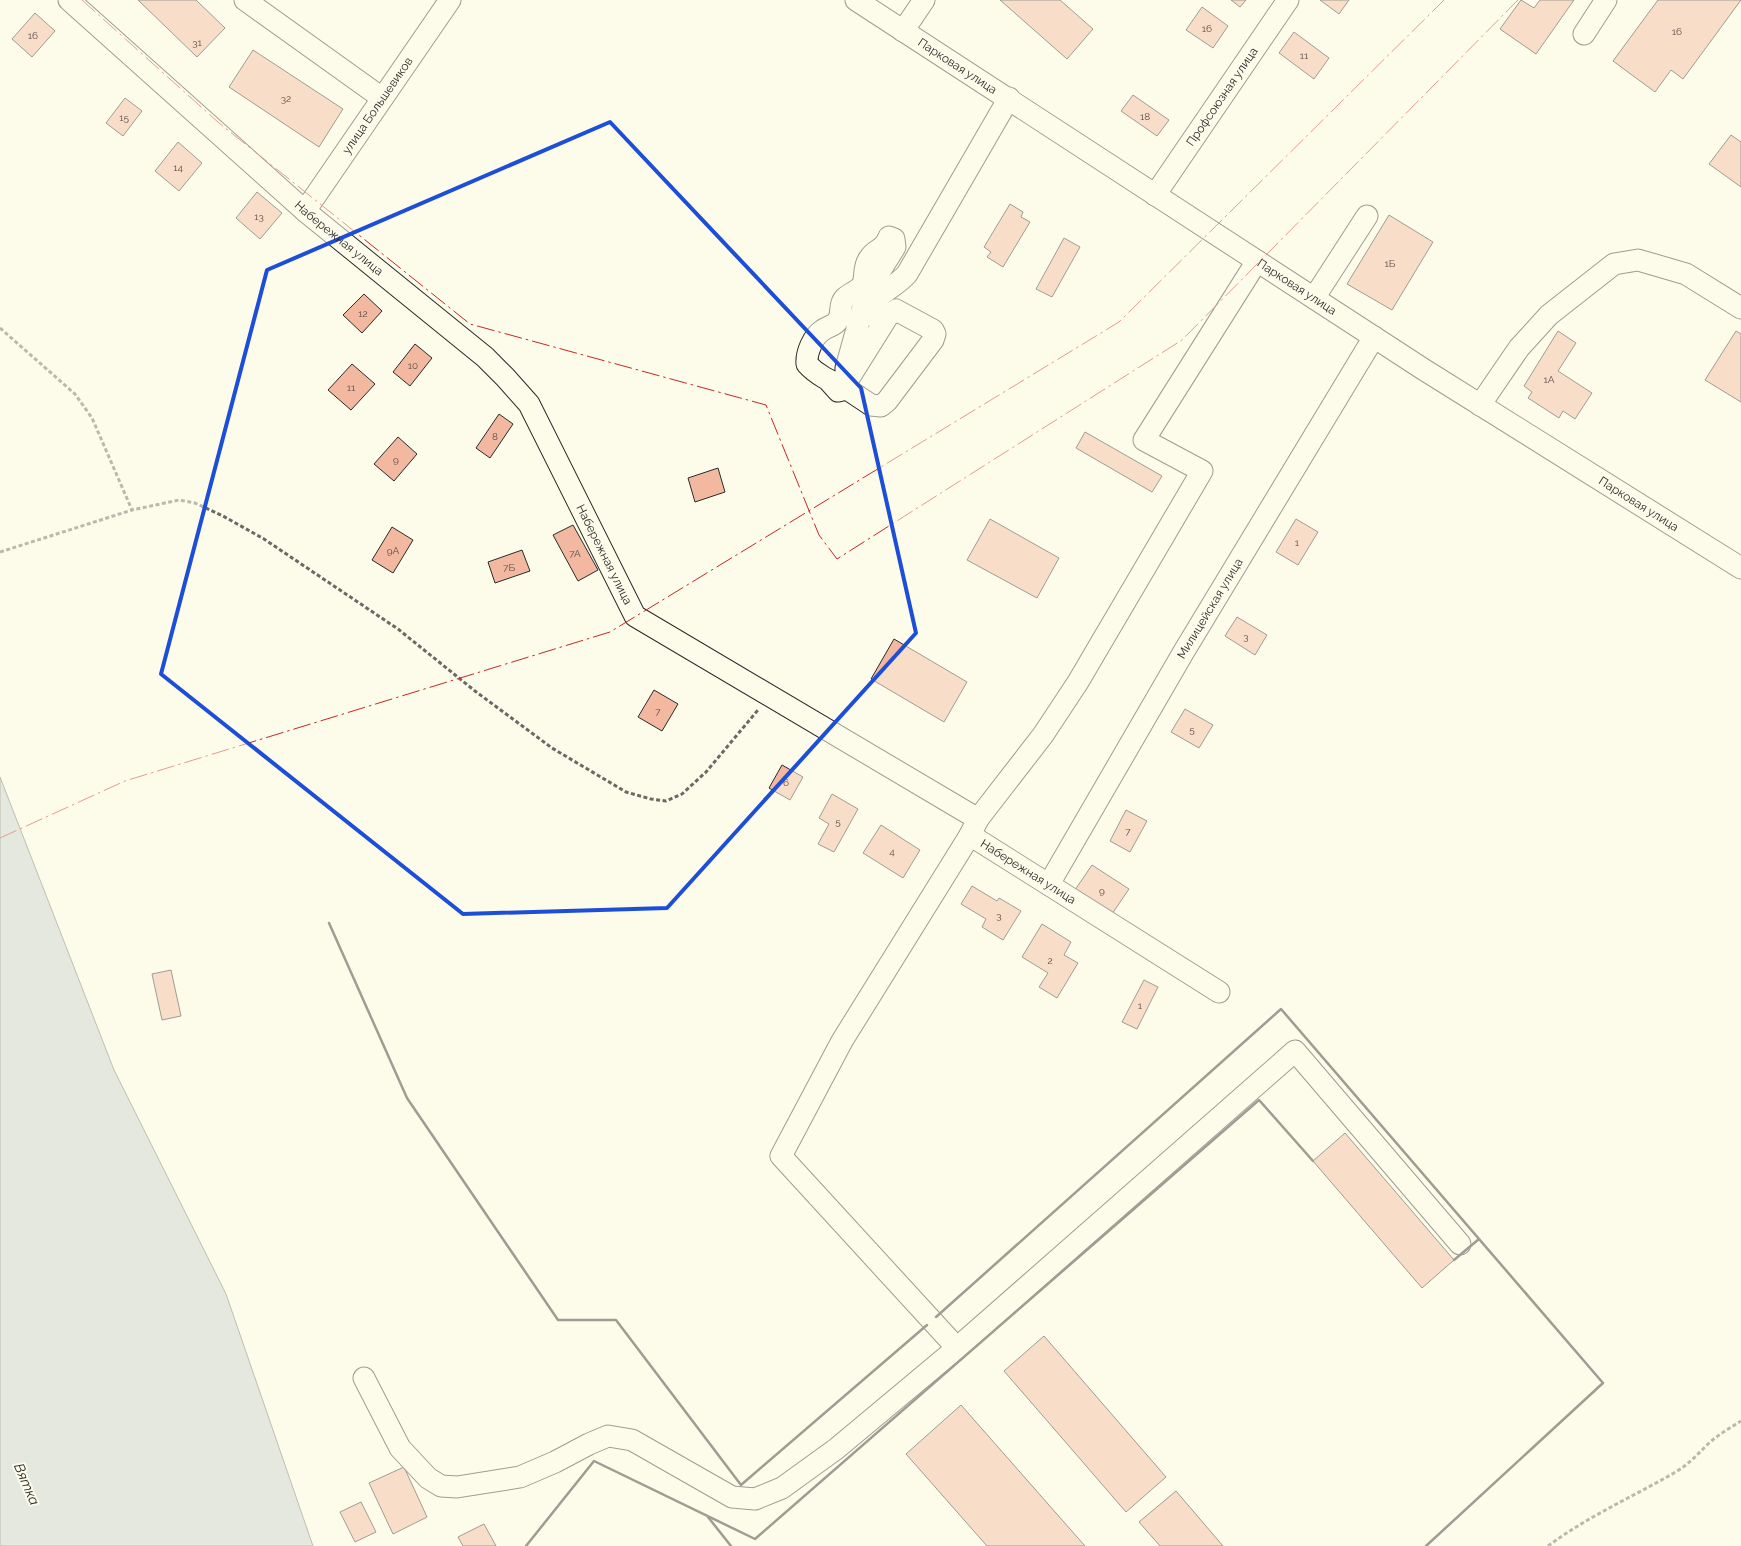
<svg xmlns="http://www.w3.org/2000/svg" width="1741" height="1546" font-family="Raleway,sans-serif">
	<rect width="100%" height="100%" fill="#fdfbea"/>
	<path fill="#c7d0d0" stroke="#74746e" d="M0,777L114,1070L226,1294L313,1546H0Z"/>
	<g fill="#f2b8a0" stroke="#2b2b2b">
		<path d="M138,0H196L225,28L197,57Z"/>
		<path d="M1000,0H1060L1093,29L1067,59Z"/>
		<path d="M1231,0H1246L1240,7Z"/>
		<path d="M1320,0H1349L1339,14Z"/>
		<path d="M1521,0L1534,8L1540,0H1574L1536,54L1500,29Z"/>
		<path d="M1658,0H1741L1683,79L1671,70L1655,92L1613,61Z"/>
		<path d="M1202,7L1228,26L1213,48L1186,30Z"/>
		<path d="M35,13L55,31L32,57L12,39Z"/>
		<path d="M1294,32L1329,58L1314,79L1279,53Z"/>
		<path d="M253,50L343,109L319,147L229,87Z"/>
		<path d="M1133,95L1169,120L1157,136L1121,111Z"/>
		<path d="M125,98L142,111L123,136L106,123Z"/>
		<path d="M1731,135L1741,142V187L1709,164Z"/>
		<path d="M178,142L202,163L179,191L155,171Z"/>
		<path d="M257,192L282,213L260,239L236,218Z"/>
		<path d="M1010,204L1023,212L1021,217L1030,222L1003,267L987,257L991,252L984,247Z"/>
		<path d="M1389,215L1433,242L1392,310L1347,284Z"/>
		<path d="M1064,238L1080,247L1052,297L1036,289Z"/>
		<path d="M364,294L382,311L362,333L343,315Z"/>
		<path d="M1558,331L1576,343L1558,371L1592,393L1575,419L1563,411L1559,418L1528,398L1532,392L1524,386Z"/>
		<path d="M1736,331L1741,334V402L1705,380Z"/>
		<path d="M415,344L432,358L410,386L393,372Z"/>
		<path d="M352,364L375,384L351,410L328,390Z"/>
		<path d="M499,414L513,424L490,458L476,448Z"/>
		<path d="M1085,432L1162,476L1152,492L1076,448Z"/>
		<path d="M398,437L417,454L394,481L374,464Z"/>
		<path d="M718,468L725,492L695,502L688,478Z"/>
		<path d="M990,519L1059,558L1037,598L967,560Z"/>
		<path d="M1296,519L1318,532L1298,565L1276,552Z"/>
		<path d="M573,525L598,570L578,581L553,535Z"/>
		<path d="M392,527L413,540L393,573L372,560Z"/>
		<path d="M522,550L530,571L495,583L488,562Z"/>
		<path d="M1237,617L1267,635L1255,655L1225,636Z"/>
		<path d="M894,639L967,682L944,722L871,679Z"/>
		<path d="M654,690L678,704L662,731L638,717Z"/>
		<path d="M1185,709L1213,725L1199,748L1171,732Z"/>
		<path d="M782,765L803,777L790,800L769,788Z"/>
		<path d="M832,794L858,809L834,852L818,844L829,824L819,818Z"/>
		<path d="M1126,810L1147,821L1130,852L1110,841Z"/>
		<path d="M881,825L920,850L903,878L863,853Z"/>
		<path d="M1092,865L1129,889L1112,914L1075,890Z"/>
		<path d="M972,886L997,901L999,898L1021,911L1003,940L982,927L986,919L961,904Z"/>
		<path d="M1042,924L1071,942L1064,955L1078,963L1057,998L1039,987L1048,973L1022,957Z"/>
		<path d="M171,970L181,1016L162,1020L152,974Z"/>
		<path d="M1144,980L1158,987L1137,1029L1122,1022Z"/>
		<path d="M1345,1133L1454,1260L1422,1288L1313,1161Z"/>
		<path d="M1044,1336L1166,1477L1126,1512L1004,1371Z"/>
		<path d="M961,1405L1085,1546H987L906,1454Z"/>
		<path d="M404,1467L427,1517L393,1534L369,1483Z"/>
		<path d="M1176,1491L1223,1546H1160L1139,1522Z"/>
		<path d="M361,1502L376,1532L355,1542L340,1512Z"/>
		<path d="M484,1524L496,1546H463L458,1537Z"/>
	</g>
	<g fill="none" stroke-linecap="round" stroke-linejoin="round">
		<defs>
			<g id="minor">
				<path id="s1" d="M69,0L305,211L485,357L505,377L529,404L635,616L978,819L970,835L1219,992"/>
				<path d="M245,0L382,98"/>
				<path id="s2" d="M856,0L1423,369L1741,568"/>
				<path d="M903,31L924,0"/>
				<path d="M1584,34L1606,0"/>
				<path id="s3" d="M1155,195L1288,0"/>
				<path id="s4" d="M305,211L450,0"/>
				<path d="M1314,298L1367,216"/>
				<path d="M869,315C873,308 876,300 882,294C891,287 900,282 907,274L1009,98"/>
				<path d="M829,381L838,391L842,390L846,383L888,316L896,310L933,330L935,334L933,340L887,401L881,406L871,405L850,391L846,380V368L865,300L875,279L895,247L894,239L889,237C883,252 875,248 869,259C863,267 866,276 863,284C859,291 850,293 845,298C838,305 843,313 838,320C835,326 828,326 823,330C813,336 806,353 807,364C817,375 830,381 843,387"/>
				<path d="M1480,405L1519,348L1549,315L1614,264L1638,260L1686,274L1741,308"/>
				<path d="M978,819L1043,735L1078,682L1202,471L1144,440L1257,261"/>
				<path id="s5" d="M1049,884L1183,653L1374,337"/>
				<path d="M957,1348L1295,1051L1460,1244"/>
				<path d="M364,1378L400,1448L428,1478L441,1486L457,1487L520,1477L555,1462L589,1444L608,1436L632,1440L732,1497L755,1499L782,1488L836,1449L957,1348L781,1156L842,1041L970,835"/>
			</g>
		</defs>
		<use href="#minor" stroke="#2b2b2b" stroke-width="23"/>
		<g stroke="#6a6964" stroke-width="3" stroke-dasharray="4 2.5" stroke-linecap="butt">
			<path d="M0,328L75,394L92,418L132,510"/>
			<path d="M0,552L132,510L179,500L195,503L223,516L264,539L398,629L475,691L552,748L626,792L651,799L666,801L682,794L706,772L758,710"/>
			<path d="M1548,1546C1587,1517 1632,1497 1674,1473C1688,1465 1698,1454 1709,1443C1719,1434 1730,1428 1741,1421"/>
		</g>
		<use href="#minor" stroke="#fdfbea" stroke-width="21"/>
		<g stroke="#2b2b2b" stroke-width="2.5">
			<path d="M329,923L407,1098L558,1320H616L741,1485L927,1325"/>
			<path d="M1454,1260L1479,1239"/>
			<path d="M936,1317L1281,1009L1603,1383L1426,1546"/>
			<path d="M708,1517L731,1546"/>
			<path d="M526,1546L594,1461L755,1539L1259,1100L1313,1161"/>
		</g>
		<g stroke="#c62828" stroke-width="1" stroke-dasharray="18 4 2.5 4" stroke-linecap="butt">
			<path d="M82,0L219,123L470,324L766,405L819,535L837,559L1182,340L1518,0"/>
			<path d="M0,838L125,781L610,632L1119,322L1444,0"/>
		</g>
	</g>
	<path d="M0 0H1741V1546H0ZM610,122L861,388L916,633L667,908L463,914L161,674L267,270Z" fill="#fdfbea" fill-opacity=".55" fill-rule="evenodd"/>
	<path fill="none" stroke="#1d4ed8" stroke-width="4" stroke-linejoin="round" d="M610,122L861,388L916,633L667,908L463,914L161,674L267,270Z"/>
	<g text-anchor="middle" stroke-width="4" stroke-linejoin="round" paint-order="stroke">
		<g font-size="10" fill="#5d4e48">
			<text x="1207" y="32">16</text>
			<text x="1677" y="35">16</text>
			<text x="33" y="39">16</text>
			<text x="197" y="46">31</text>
			<text x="1304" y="59">11</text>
			<text x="286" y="102">32</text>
			<text x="1145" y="120">18</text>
			<text x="124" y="121">15</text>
			<text x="178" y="171">14</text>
			<text x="259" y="220">13</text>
			<text x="1390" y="267">1Б</text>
			<text x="363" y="317">12</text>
			<text x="413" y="369">10</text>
			<text x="1549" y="383">1А</text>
			<text x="351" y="391">11</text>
			<text x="495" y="440">8</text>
			<text x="396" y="463">9</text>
			<text x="1297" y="546">1</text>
			<text x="393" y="554">9А</text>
			<text x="575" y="557">7А</text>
			<text x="509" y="571">7Б</text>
			<text x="1246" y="640">3</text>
			<text x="658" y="715">7</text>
			<text x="1192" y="733">5</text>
			<text x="786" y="786">6</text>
			<text x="838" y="825">5</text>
			<text x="1128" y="835">7</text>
			<text x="892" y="855">4</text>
			<text x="1102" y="894">9</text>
			<text x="999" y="919">3</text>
			<text x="1050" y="964">2</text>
			<text x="1140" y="1009">1</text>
		</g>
		<g font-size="12" fill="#2b2b2b" stroke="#fdfbea">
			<text dy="4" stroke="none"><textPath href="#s2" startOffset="121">Парковая улица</textPath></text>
			<text dy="4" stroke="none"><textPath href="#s3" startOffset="119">Профсоюзная улица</textPath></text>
			<text dy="4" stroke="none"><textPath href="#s4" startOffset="128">улица Большевиков</textPath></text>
			<text dy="4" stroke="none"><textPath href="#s1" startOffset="360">Набережная улица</textPath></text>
			<text dy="4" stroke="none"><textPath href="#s2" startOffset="526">Парковая улица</textPath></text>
			<text dy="4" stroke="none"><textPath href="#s2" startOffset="931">Парковая улица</textPath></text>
			<text dy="4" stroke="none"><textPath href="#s1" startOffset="781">Набережная улица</textPath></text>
			<text dy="4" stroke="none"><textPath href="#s5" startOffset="319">Милицейская улица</textPath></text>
			<text dy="4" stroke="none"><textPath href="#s1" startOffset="1335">Набережная улица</textPath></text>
		</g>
		<g font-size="14" font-style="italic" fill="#2b2b2b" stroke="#fdfbea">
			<text transform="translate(27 1484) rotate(67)" y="5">Вятка</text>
		</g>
	</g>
</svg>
